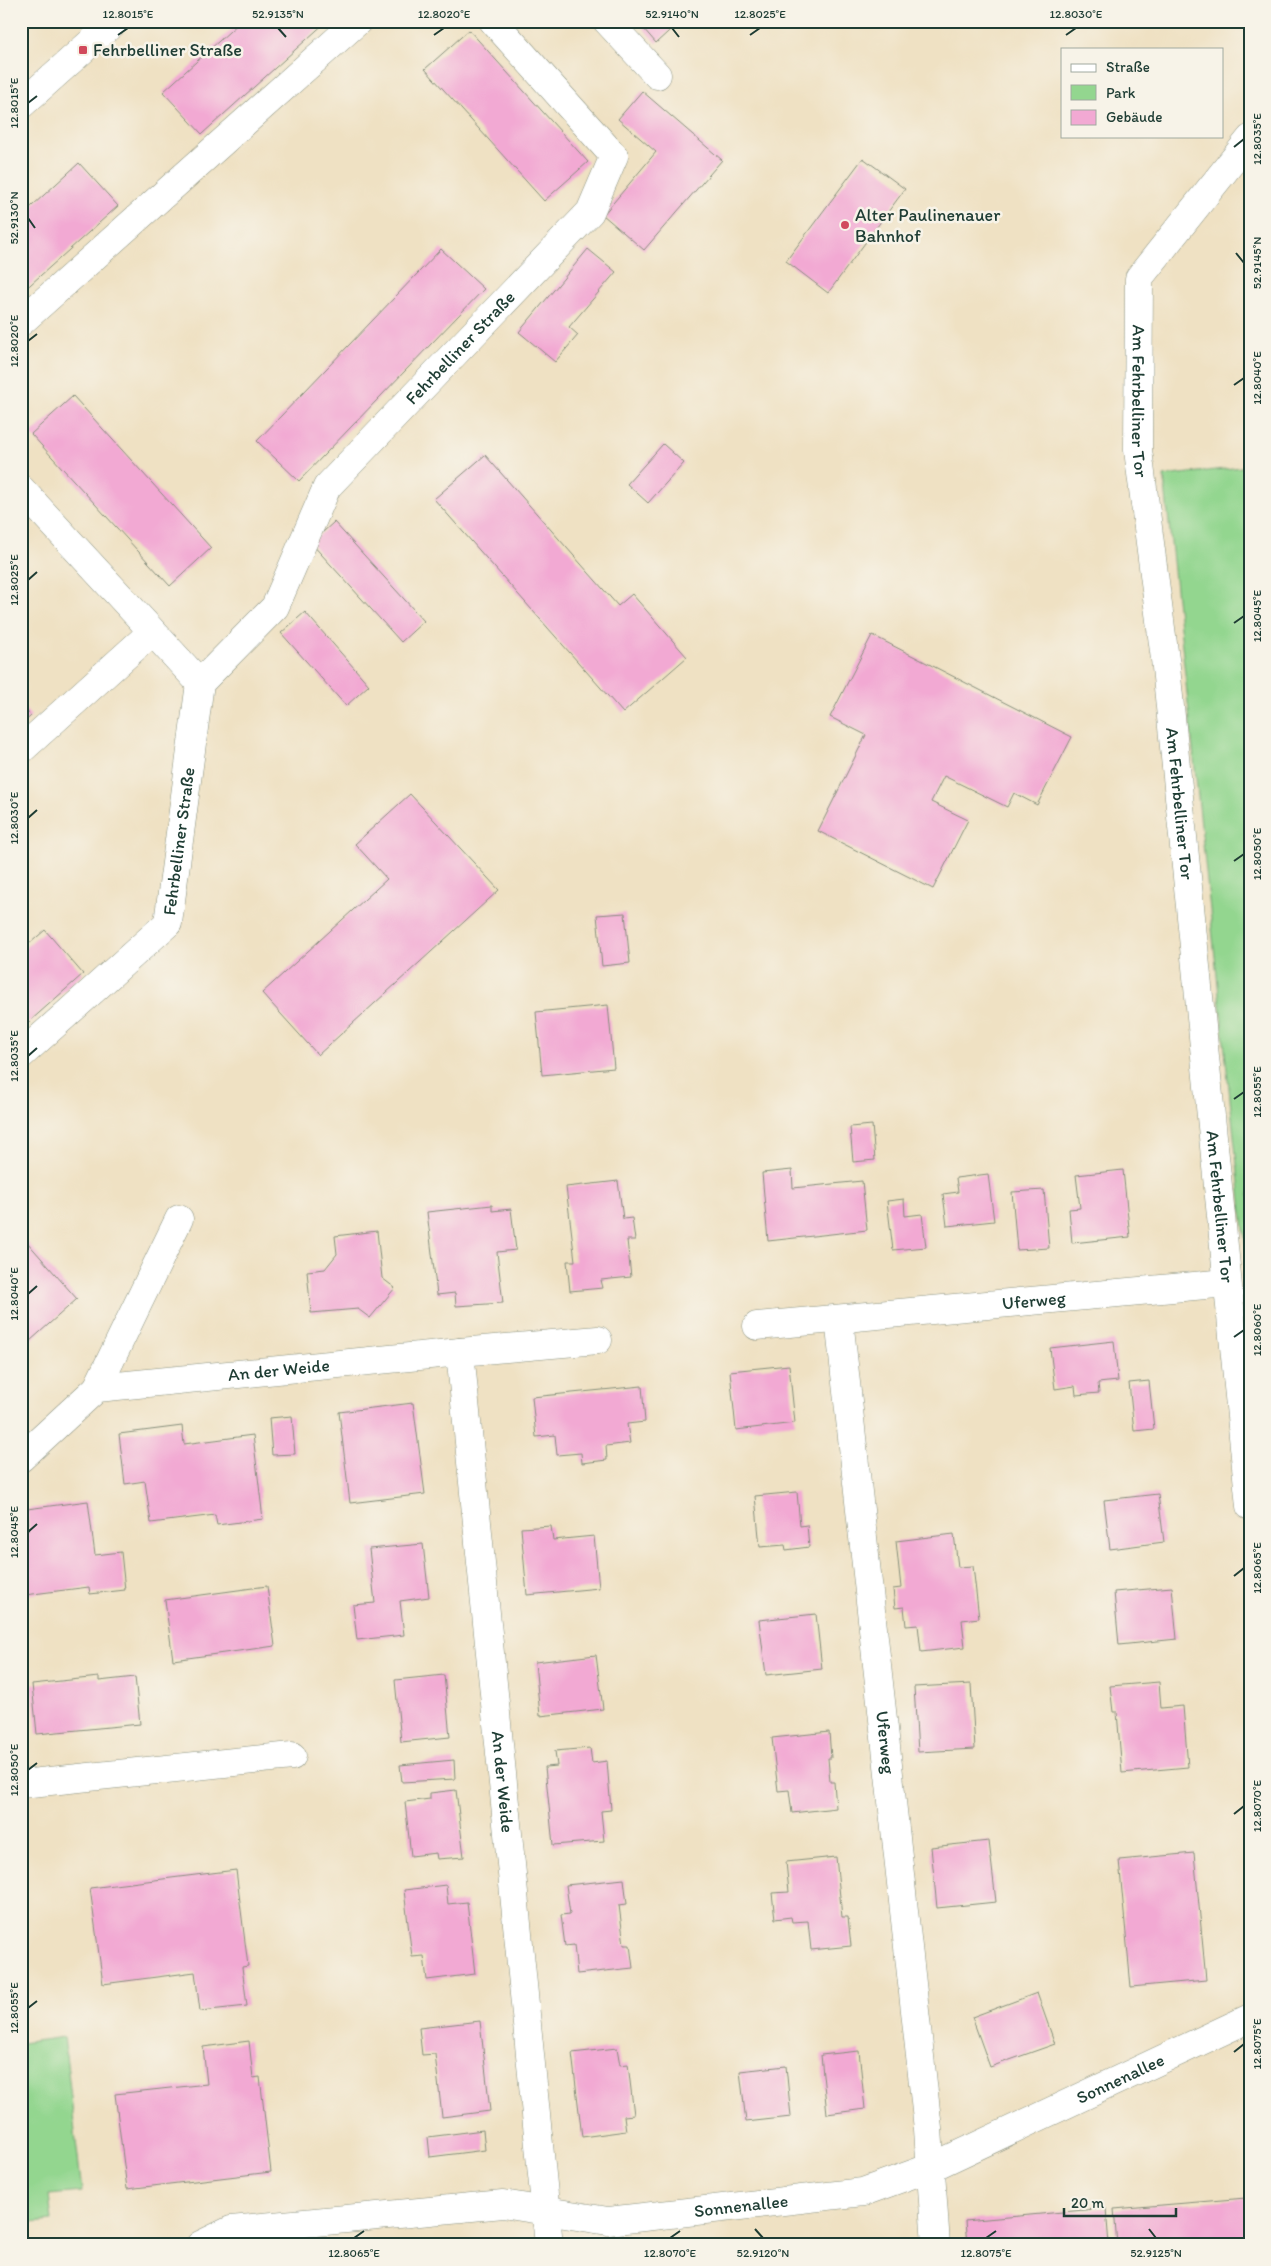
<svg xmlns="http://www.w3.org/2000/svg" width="1271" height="2266" font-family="Itim,sans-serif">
	<rect width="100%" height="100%" fill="#f7f3e8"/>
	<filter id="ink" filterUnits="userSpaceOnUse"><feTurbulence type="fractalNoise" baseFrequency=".02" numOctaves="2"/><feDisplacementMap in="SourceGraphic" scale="10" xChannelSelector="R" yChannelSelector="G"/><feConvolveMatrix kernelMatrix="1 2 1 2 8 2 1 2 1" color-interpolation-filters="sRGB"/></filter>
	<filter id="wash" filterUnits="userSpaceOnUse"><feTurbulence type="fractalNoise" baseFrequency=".0096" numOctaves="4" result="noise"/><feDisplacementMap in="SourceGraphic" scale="20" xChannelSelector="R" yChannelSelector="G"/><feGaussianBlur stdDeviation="1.12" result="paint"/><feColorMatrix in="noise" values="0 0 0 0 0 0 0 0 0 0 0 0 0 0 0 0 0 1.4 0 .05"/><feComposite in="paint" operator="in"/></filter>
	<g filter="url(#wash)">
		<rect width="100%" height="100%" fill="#efe1c3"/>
		<g fill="#93d68f" stroke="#598a62">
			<path d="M1250,466V1287L1164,476Z"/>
			<path d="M64,2037L82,2192L49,2195L52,2221L21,2224V2043Z"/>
		</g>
		<g id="blocks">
			<g fill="#f2a9d3">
				<path d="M241,21H327L202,134L163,92Z"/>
				<path d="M637,21H680L656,43Z"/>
				<path d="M469,30L588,162L544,201L425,69Z"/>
				<path d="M642,91L722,160L644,250L603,215L656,152L618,119Z"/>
				<path d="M863,158L905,189L828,293L786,261Z"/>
				<path d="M79,163L118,206L21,293V216Z"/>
				<path d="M441,249L484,289L299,481L257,441Z"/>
				<path d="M588,249L616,272L569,327L578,335L555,362L519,332Z"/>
				<path d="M73,396L211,548L170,586L31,434Z"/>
				<path d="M663,444L684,463L648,503L627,484Z"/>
				<path d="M485,455L618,606L632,594L687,657L623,713L434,499Z"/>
				<path d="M334,522L424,621L401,642L311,543Z"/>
				<path d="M305,612L369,685L346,706L281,633Z"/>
				<path d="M872,635L1072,737L1037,805L1014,793L1007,807L944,776L931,802L968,820L933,889L818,831L866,735L830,717Z"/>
				<path d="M21,705L31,716L21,725Z"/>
				<path d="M410,794L499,890L318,1055L262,993L387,879L355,844Z"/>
				<path d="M625,913L630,963L602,966L597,915Z"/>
				<path d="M45,930L83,974L21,1029V951Z"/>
				<path d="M608,1005L614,1068L542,1075L536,1012Z"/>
				<path d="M872,1125L875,1160L853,1162L850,1127Z"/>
				<path d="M792,1170L793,1188L862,1181L867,1230L768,1241L762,1173Z"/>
				<path d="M1123,1170L1130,1237L1072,1243L1069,1209L1080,1208L1076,1175Z"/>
				<path d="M988,1174L994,1221L947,1226L943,1194L958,1192L956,1178Z"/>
				<path d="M618,1181L623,1219L632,1218L635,1240H627L631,1277L601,1280L603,1288L570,1291L567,1261H575L566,1187Z"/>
				<path d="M1044,1190L1049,1248L1017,1250L1012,1192Z"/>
				<path d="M904,1199L905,1216L922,1214L926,1247L893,1250L887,1201Z"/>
				<path d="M492,1205V1211L511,1209L516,1250L497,1252L503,1303L456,1306L455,1293L437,1295L427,1212Z"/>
				<path d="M377,1231L382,1278L395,1288L370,1318L358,1309L311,1313L307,1271L325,1269L337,1254L335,1236Z"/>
				<path d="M27,1242L77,1299L21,1349V1247Z"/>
				<path d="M1114,1341L1118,1381L1098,1383L1099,1393L1076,1395L1075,1386L1055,1389L1050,1348Z"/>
				<path d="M789,1365L795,1423L736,1430L730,1371Z"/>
				<path d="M1149,1381L1154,1429L1134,1431L1129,1383Z"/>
				<path d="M642,1386L645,1422L627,1424L630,1443L606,1446L607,1460L582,1463L581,1453L557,1455L555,1435L536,1437L532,1397Z"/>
				<path d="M413,1403L425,1494L350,1503L339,1412Z"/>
				<path d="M292,1416L295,1454L272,1455L269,1418Z"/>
				<path d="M182,1426L184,1444L253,1435L263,1519L217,1525L215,1515L151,1523L145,1481L125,1484L119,1434Z"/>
				<path d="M797,1492L800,1526L807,1525L809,1547L786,1550L785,1545L760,1547L755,1496Z"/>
				<path d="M1158,1494L1164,1542L1110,1549L1104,1500Z"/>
				<path d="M88,1501L95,1555L121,1552L125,1590L90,1594L89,1587L25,1595L21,1561V1531L29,1530L27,1509Z"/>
				<path d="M551,1526L553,1540L594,1536L599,1588L527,1595L521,1528Z"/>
				<path d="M954,1534L958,1567L973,1566L979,1618L962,1620L965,1647L921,1652L918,1625L906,1626L904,1607L895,1608L893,1589L901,1588L896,1541Z"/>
				<path d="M423,1544L429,1597L400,1601L404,1635L357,1640L353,1605L375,1603L369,1549Z"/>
				<path d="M267,1586L275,1646L173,1660L165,1600Z"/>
				<path d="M1172,1587L1177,1639L1119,1645L1114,1592Z"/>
				<path d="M816,1614L822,1669L766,1675L759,1620Z"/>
				<path d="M596,1655L603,1709L540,1716L535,1662Z"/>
				<path d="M444,1675L450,1737L401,1742L395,1680Z"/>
				<path d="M99,1677V1681L135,1677L140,1724L37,1734L32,1684Z"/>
				<path d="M1159,1682L1161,1708L1183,1706L1188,1767L1122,1773L1117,1712H1113L1110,1686Z"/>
				<path d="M971,1684L975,1749L918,1752L914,1687Z"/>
				<path d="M829,1732L831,1758H828L830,1782H834L836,1808L792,1813L789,1790L778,1791L772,1738Z"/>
				<path d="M590,1748L592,1763L607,1761L611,1810L601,1811L604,1841L553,1845L545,1767L557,1766L555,1751Z"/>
				<path d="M454,1760L455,1779L402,1782L400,1765Z"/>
				<path d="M456,1790L464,1857L437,1859L436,1853L411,1856L405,1802L430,1799V1793Z"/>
				<path d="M989,1841L996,1902L937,1908L931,1847Z"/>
				<path d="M1194,1853L1206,1980L1131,1987L1119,1860Z"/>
				<path d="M836,1857L842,1917H848L851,1946L811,1950L808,1921L792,1922L791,1917L775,1919L772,1893L789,1892L786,1862Z"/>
				<path d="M236,1870L248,1966L242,1967L247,2006L200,2011L195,1972L103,1984L90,1888Z"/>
				<path d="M624,1879L627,1904L619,1905L624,1945H630L633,1968L577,1974L574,1945L565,1946L561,1915L570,1914L566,1885Z"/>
				<path d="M446,1885L448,1904L467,1902L475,1974L427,1980L424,1956L412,1957L404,1890Z"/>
				<path d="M1037,1993L1055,2044L990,2067L972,2017Z"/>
				<path d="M480,2021L490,2111L442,2117L435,2054L422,2055L419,2028Z"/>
				<path d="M249,2041L253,2078L260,2077L271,2172L127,2189L115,2094L207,2084L203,2047Z"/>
				<path d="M617,2048L620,2065L628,2064L634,2115L624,2116L626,2131L582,2137L572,2053Z"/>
				<path d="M859,2051L865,2109L827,2114L821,2055Z"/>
				<path d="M786,2066L791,2117L746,2122L740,2071Z"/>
				<path d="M483,2130L485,2150L430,2157L428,2137Z"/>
				<path d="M1246,2198L1250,2245H1117L1114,2209Z"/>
				<path d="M1106,2208L1109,2245H967L965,2221Z"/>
			</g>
		</g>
	</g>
	<g filter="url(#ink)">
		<use href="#blocks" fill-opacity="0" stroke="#878f7c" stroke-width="1"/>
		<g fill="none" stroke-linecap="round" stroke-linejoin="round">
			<defs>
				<g id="minor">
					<path d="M607,21L657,75"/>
					<path d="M21,105L115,21"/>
					<path id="s1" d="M1250,139L1139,278L1138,450L1166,667L1250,1506"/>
					<path d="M21,322L358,21"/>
					<path d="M21,489L200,683"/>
					<path d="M21,750L152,632"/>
					<path id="s2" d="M21,1055L168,923L200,683L275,607L327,487L590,212L614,156L493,21"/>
					<path id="s3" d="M839,1319L928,2129L936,2245"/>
					<path id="s4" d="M757,1326L1227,1283"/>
					<path d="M460,1352L598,1340"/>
					<path d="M97,1388L179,1219"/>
					<path id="s5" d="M21,1458L97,1388L460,1352L549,2245"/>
					<path d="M21,1784L292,1756"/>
					<path id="s6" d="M200,2245L231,2230L503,2204L608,2221L863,2192L932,2167L1250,2018"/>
				</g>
			</defs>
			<use href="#minor" stroke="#878f7c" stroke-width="29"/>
			<use href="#minor" stroke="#fff" stroke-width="28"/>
		</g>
	</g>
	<path fill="none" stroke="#1f3d34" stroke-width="2" d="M278,28L286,37M672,28L679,37M118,35L128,28M434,35L444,28M750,35L760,28M1066,35L1076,28M28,103L37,96M1234,147L1244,139M28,218L35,228M1236,253L1244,263M28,341L37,334M1234,385L1244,378M28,580L37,572M1234,623L1244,616M28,818L37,810M1234,861L1244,854M28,1056L37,1048M1234,1099L1244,1092M28,1294L37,1286M1234,1337L1244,1330M28,1532L37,1524M1234,1576L1244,1568M28,1770L37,1763M1234,1814L1244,1806M28,2008L37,2001M1234,2052L1244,2044M755,2229L763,2238M1149,2229L1156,2238M354,2238L364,2231M670,2238L680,2231M986,2238L996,2231"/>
	<g fill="#d1495b" stroke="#f7f3e8" stroke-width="2">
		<rect x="78" y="45" width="10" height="10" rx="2.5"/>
		<circle cx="845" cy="225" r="5"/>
	</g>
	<g text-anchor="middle" stroke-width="5" stroke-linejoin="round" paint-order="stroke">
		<g font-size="18" fill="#1f3d34" stroke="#f7f3e8" text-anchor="start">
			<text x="93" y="56">Fehrbelliner Straße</text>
			<text x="855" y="221">Alter Paulinenauer<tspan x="855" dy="21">Bahnhof</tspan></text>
		</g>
		<g font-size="18" fill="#1f3d34" stroke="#f7f3e8">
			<text dy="6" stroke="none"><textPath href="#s2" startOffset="870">Fehrbelliner Straße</textPath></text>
			<text dy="6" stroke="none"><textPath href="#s1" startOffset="301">Am Fehrbelliner Tor</textPath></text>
			<text dy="6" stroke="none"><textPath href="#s1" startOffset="706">Am Fehrbelliner Tor</textPath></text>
			<text dy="6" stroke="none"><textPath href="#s2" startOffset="280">Fehrbelliner Straße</textPath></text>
			<text dy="6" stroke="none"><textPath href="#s1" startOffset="1111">Am Fehrbelliner Tor</textPath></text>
			<text dy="6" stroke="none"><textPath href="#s4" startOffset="278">Uferweg</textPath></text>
			<text dy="6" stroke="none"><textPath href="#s5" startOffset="286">An der Weide</textPath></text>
			<text dy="6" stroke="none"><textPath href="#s3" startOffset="426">Uferweg</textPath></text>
			<text dy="6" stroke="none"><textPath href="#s5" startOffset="900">An der Weide</textPath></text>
			<text dy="6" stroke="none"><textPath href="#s6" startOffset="952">Sonnenallee</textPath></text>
			<text dy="6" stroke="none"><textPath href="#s6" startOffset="548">Sonnenallee</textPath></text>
		</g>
	</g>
	<rect width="1271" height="2266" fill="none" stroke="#f7f3e8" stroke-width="55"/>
	<rect x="1061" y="48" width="162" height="90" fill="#f7f3e8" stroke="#a1aaa0"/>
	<rect x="1071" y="64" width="25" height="8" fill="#ffffff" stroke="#a1aaa0"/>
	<text x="1106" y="72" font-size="15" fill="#1f3d34">Straße</text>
	<rect x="1071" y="85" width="25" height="15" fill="#93d68f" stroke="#a1aaa0"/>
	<text x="1106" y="98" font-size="15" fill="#1f3d34">Park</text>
	<rect x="1071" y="110" width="25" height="15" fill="#f2a9d3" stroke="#a1aaa0"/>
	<text x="1106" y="122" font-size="15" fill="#1f3d34">Gebäude</text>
	<path d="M1064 2208v8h112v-8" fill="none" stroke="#1f3d34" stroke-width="2.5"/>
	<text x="1071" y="2208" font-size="15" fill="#1f3d34" stroke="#f7f3e8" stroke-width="4" paint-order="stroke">20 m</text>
	<rect x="28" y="28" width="1216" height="2210" fill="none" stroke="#1f3d34" stroke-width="2"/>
	<g font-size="12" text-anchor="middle" fill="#1f3d34">
		<text x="128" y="18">12.8015°E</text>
		<text x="278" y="18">52.9135°N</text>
		<text x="444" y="18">12.8020°E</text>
		<text x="672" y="18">52.9140°N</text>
		<text x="760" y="18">12.8025°E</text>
		<text x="1076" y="18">12.8030°E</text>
		<text transform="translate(14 103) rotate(-90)" y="4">12.8015°E</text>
		<text transform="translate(1257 139) rotate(-90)" y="4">12.8035°E</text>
		<text transform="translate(14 218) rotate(-90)" y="4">52.9130°N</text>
		<text transform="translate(1257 263) rotate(-90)" y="4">52.9145°N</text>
		<text transform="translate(14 341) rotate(-90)" y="4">12.8020°E</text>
		<text transform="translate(1257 378) rotate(-90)" y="4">12.8040°E</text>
		<text transform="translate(14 580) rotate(-90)" y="4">12.8025°E</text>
		<text transform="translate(1257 616) rotate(-90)" y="4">12.8045°E</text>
		<text transform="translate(14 818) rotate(-90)" y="4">12.8030°E</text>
		<text transform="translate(1257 854) rotate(-90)" y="4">12.8050°E</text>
		<text transform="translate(14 1056) rotate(-90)" y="4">12.8035°E</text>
		<text transform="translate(1257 1092) rotate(-90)" y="4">12.8055°E</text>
		<text transform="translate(14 1294) rotate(-90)" y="4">12.8040°E</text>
		<text transform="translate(1257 1330) rotate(-90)" y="4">12.8060°E</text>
		<text transform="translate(14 1532) rotate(-90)" y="4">12.8045°E</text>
		<text transform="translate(1257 1568) rotate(-90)" y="4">12.8065°E</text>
		<text transform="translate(14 1770) rotate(-90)" y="4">12.8050°E</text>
		<text transform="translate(1257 1806) rotate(-90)" y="4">12.8070°E</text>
		<text transform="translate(14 2008) rotate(-90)" y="4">12.8055°E</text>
		<text transform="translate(1257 2044) rotate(-90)" y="4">12.8075°E</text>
		<text x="354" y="2257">12.8065°E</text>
		<text x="670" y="2257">12.8070°E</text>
		<text x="763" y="2257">52.9120°N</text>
		<text x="986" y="2257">12.8075°E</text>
		<text x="1156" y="2257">52.9125°N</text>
	</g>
</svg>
